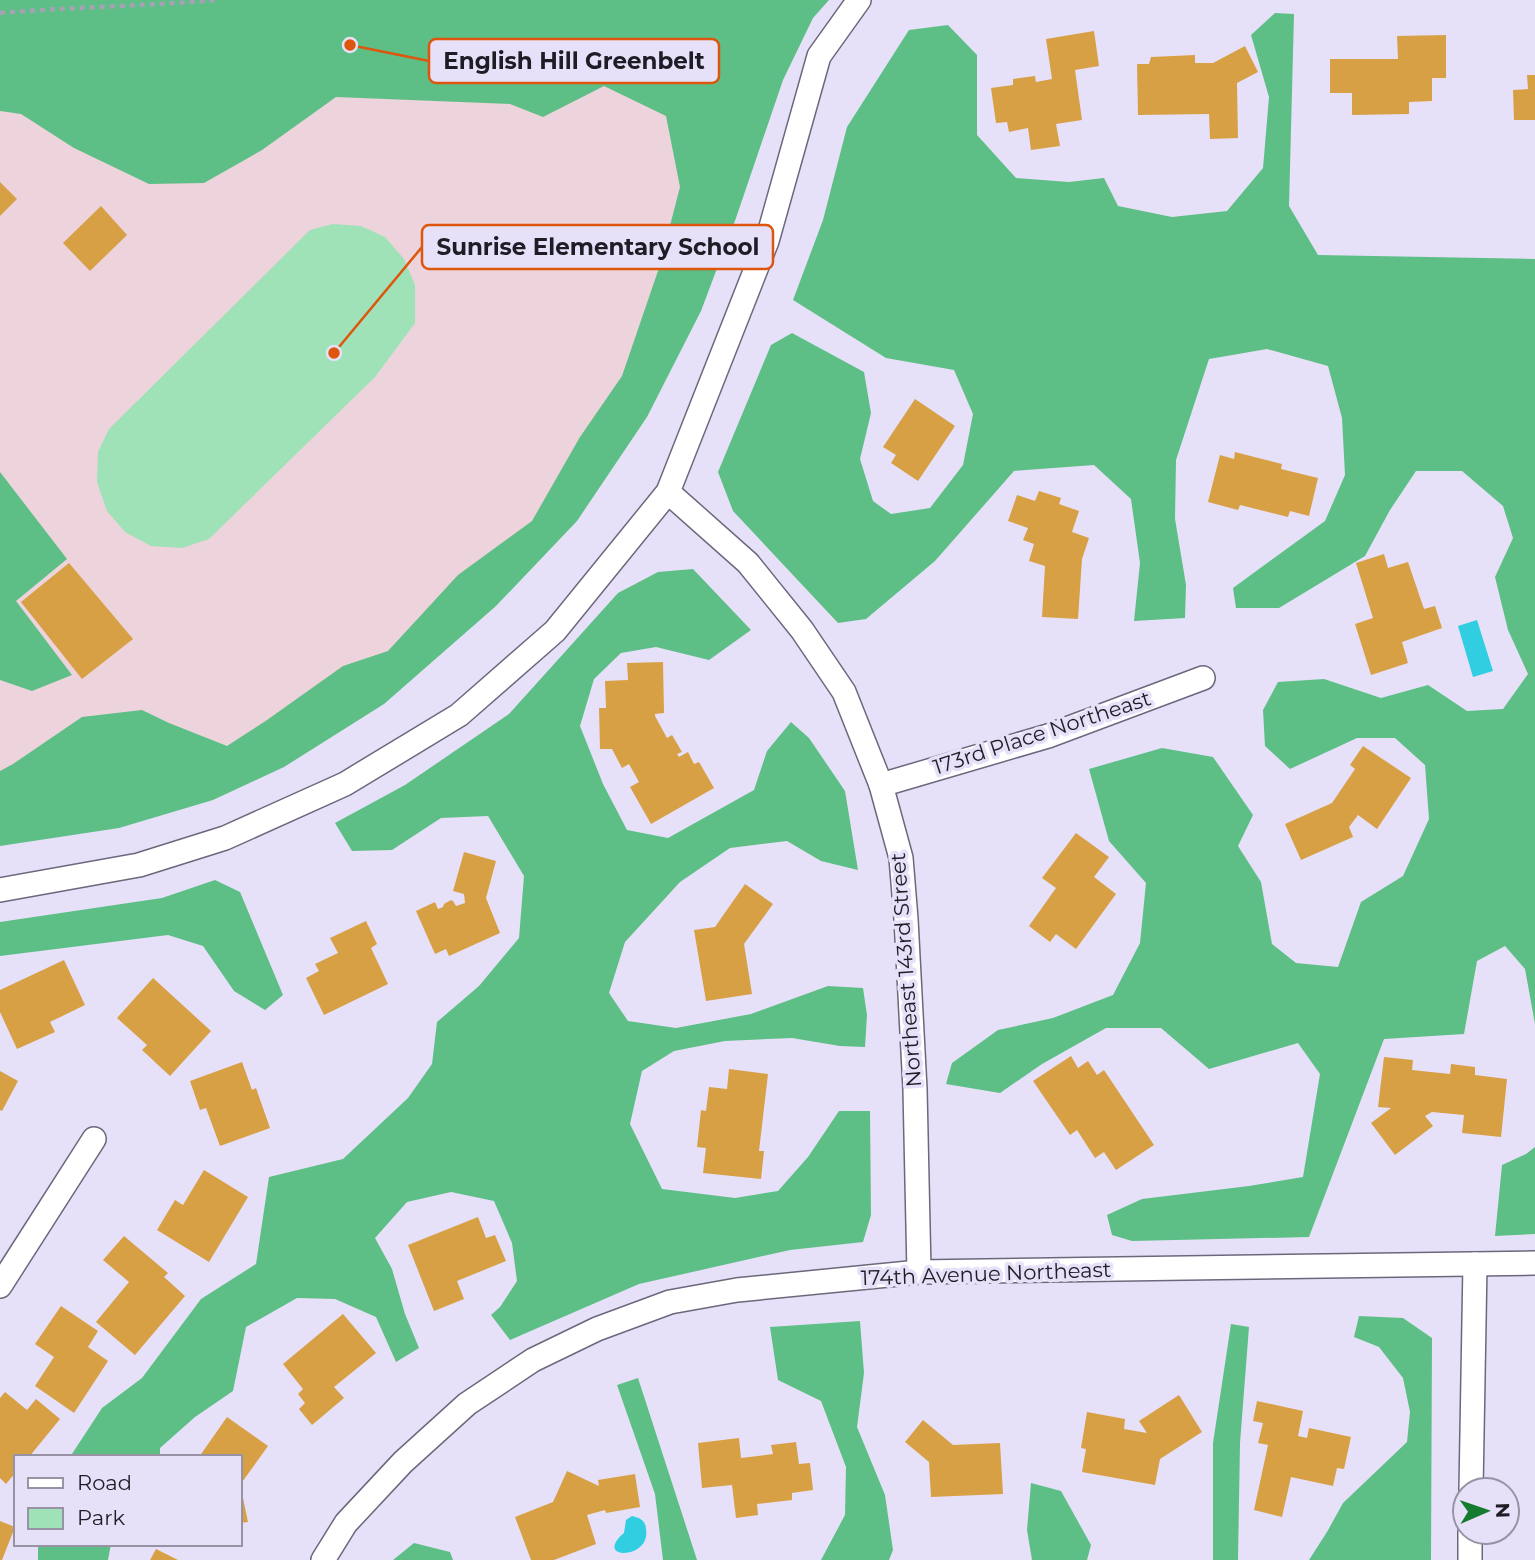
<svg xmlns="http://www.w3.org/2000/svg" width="1535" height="1560" font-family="Montserrat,sans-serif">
	<rect width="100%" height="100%" fill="#e7e0f9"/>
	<path fill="#ecd3dc" d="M804,23L625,442L519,582L408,665L270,748L0,819V78Z"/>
	<path fill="#9fe2b7" d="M333,224L361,226L385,237L404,259L415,285V323L375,377L209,539L182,548L151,546L125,532L107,511L97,482L98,452L109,429L310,230Z"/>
	<g fill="#5dbf86">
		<path d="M0,0H829L813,18L783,80L736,218L701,311L647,417L577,521L496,606L384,704L284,767L213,800L119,828L0,846V771L13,764L82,717L142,710L169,723L227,746L267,720L343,666L388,651L458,575L532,521L580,437L622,376L659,268L680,187L666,116L604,86L543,117L510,104L336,97L262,150L204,183L149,184L74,148L21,114L0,111Z"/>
		<path d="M1275,13L1294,14L1289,206L1318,255L1535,259V1024L1525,969L1505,946L1477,961L1464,1034L1384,1039L1309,1237L1132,1241L1112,1235L1107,1215L1142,1199L1249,1186L1303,1177L1320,1074L1298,1043L1209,1069L1161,1028H1106L1042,1064L1000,1093L946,1084L952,1063L998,1030L1053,1018L1113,995L1140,943L1146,883L1109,841L1089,769L1162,748L1213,757L1253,815L1238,846L1261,882L1272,944L1296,963L1338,967L1361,902L1403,876L1429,819L1425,765L1395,738H1357L1290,769L1265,746L1263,710L1278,682L1324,679L1381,698L1428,685L1467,711L1503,709L1528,674L1508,630L1495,577L1513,538L1503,506L1462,471H1416L1390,510L1365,556L1279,608H1236L1233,588L1325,521L1345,475L1342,418L1328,366L1267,349L1209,359L1176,460L1175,519L1186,585L1185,618L1134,621L1140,563L1131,499L1094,465L1014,471L935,561L866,619L838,623L733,511L718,472L771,345L792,333L864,372L871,413L860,459L873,501L891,514L930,508L963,465L973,414L954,370L886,358L793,300L823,220L847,127L909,30L948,25L977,55V135L1016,178L1069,182L1104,178L1118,206L1172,217L1227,211L1263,168L1269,97L1251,35Z"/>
		<path d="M0,472L67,559L16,601L72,675L32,691L0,680Z"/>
		<path d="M693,569L751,630L709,660L656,647L621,653L594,679L580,726L603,784L627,830L668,838L754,790L767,751L791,722L809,738L845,791L858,870L821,861L787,841L730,848L680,882L625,942L609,993L628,1021L676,1028L751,1014L828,986L863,988L867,1015L865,1047L840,1046L792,1038L725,1041L674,1051L642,1071L630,1124L662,1189L735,1198L778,1191L808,1157L839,1111H870L871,1215L863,1242L790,1250L639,1284L510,1340L491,1315L500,1307L517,1281L512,1243L494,1201L451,1192L407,1202L375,1238L392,1269L405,1314L419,1348L396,1362L376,1317L335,1299L297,1298L246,1327L233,1391L195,1417L160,1448V1457H70L102,1408L142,1378L201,1299L256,1264L269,1177L343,1159L408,1098L432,1064L437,1022L479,986L519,938L524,876L488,816L441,818L392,850L352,851L335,823L405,785L509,714L618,593L658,572Z"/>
		<path d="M215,880L240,892L283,995L265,1010L234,991L203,946L168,935L0,956V922L162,898Z"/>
		<path d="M1535,1147V1234L1495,1236L1502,1165L1526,1154Z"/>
		<path d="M1359,1316L1403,1318L1432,1338L1431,1560H1309L1327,1532L1343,1503L1407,1442L1410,1412L1403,1378L1379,1347L1354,1337Z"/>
		<path d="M860,1321L864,1373L857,1427L885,1495L893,1550L889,1560H821L845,1515L846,1467L821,1401L778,1380L770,1327Z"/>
		<path d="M1231,1324L1249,1327L1240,1443L1238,1560H1213V1443Z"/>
		<path d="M638,1378L697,1560H663L655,1494L617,1385Z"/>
		<path d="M1031,1483L1061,1491L1091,1545L1087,1560H1032L1027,1530Z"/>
		<path d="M414,1543L450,1552L453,1560H393Z"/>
		<path d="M38,1544H111L108,1560H38Z"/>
	</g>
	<g fill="#30cee0">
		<path d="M1477,620L1493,671L1473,677L1458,626Z"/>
		<path d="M632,1516C641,1518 646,1521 646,1530C651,1560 592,1560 624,1533L626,1520Z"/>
	</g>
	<g fill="#d7a045">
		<path d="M1094,31L1099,66L1075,70L1082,120L1056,124L1060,146L1031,150L1028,128L1009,132L1007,122L996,123L991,88L1013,85V79L1035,76L1036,82L1052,79L1046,39Z"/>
		<path d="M1446,35V78H1432V101L1409,102V114L1352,115V93H1330V59H1398L1397,36Z"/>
		<path d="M1245,46L1258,72L1237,83L1238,138L1210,139L1209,114L1138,115L1137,64H1149L1151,57L1195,55V63H1213Z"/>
		<path d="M1527,75H1535V120H1514L1513,90L1528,89Z"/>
		<path d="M0,182L17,199L0,216Z"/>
		<path d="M101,206L127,235L90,271L63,243Z"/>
		<path d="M915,399L955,426L918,481L891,463L896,455L883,447Z"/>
		<path d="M1235,452L1282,464L1281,469L1318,478L1309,516L1290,511L1288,517L1240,505L1238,510L1208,502L1220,455L1234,459Z"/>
		<path d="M1039,491L1061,498L1059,504L1079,511L1072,532L1089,538L1082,559L1078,619L1042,617L1045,566L1029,561L1034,544L1023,540L1028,528L1008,521L1017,495L1035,501Z"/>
		<path d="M1384,554L1388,568L1408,562L1424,609L1435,606L1442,628L1402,642L1408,663L1371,675L1355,624L1373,618L1356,563Z"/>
		<path d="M69,563L133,639L82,679L21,602Z"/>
		<path d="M663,662L664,713L655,714V716L667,738L672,735L682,752L677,754L679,757L688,752L694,764L699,762L714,788L651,824L630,787L639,782L629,764L622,768L612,749H600L599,708H606L605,681L628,680L627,663Z"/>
		<path d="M1363,746L1411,778L1377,829L1358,815L1349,827L1353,837L1301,860L1285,824L1332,803L1355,769L1350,765Z"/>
		<path d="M1076,833L1109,857L1094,877L1116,894L1076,949L1056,934L1050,942L1029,926L1056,888L1042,878Z"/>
		<path d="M464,852L496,861L486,898L500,933L449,956L446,949L435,954L416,911L435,902L438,909L443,907L444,904L451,900L453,901L456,906L465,903L464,894L453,891Z"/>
		<path d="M745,884L773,904L744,944L752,994L706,1001L694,930L715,927Z"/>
		<path d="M366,921L377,944L371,948L388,984L324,1015L306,978L319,971L315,964L338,953L330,938Z"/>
		<path d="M64,960L85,1005L50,1022L55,1032L17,1049L0,1012V990Z"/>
		<path d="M153,978L211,1031L170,1076L142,1050L147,1045L117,1018Z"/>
		<path d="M1071,1056L1078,1068L1088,1061L1097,1075L1104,1070L1154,1145L1116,1170L1104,1152L1095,1158L1077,1130L1070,1135L1033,1081Z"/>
		<path d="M1384,1057L1413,1060L1412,1070L1450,1074L1451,1064L1475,1067V1075L1507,1079L1501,1137L1462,1133L1464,1115L1432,1112L1425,1116L1433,1126L1395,1155L1371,1123L1391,1108L1378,1107Z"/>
		<path d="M242,1062L252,1090L256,1088L270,1128L220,1146L206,1108L200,1110L190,1081Z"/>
		<path d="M729,1069L768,1074L759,1151H764L761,1179L703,1173L706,1148L697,1147L701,1110L706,1111L709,1087L727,1089Z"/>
		<path d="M0,1071L18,1081L2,1111L0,1110Z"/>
		<path d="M204,1170L248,1197L209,1262L157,1230L175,1200L183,1205Z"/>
		<path d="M478,1217L486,1238L495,1235L506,1261L457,1281L464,1299L434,1311L408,1245Z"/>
		<path d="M124,1236L168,1273L164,1277L185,1296L135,1355L96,1322L129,1282L103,1260Z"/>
		<path d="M61,1306L98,1331L88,1347L108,1361L74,1413L35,1386L54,1357L35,1344Z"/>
		<path d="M343,1314L376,1353L334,1387L344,1398L312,1425L299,1409L305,1403L298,1394L303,1389L283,1364Z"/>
		<path d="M5,1392L27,1410L36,1399L60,1419L29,1457H16V1472L6,1484L0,1478V1398Z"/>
		<path d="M1179,1395L1202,1432L1160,1459L1155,1485L1082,1472L1086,1449L1081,1448L1087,1412L1125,1419L1124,1429L1147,1433L1139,1421Z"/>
		<path d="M1257,1401L1303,1411L1298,1436L1307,1438L1309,1428L1351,1437L1344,1469L1337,1468L1333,1486L1291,1477L1282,1517L1254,1510L1268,1445L1258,1443L1263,1423L1253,1421Z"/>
		<path d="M227,1417L268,1446L240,1485V1457H199Z"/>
		<path d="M923,1420L953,1445L1000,1443L1003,1494L931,1497L929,1462L905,1442Z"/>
		<path d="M739,1438L741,1458L773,1454L771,1445L796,1442L799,1464L810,1463L813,1490L792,1493V1500L757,1504L758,1515L736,1518L732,1485L702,1488L698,1443Z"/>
		<path d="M567,1471L599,1486L598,1480L635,1474L640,1507L606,1513L605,1510L587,1515L596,1544L554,1560H531L515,1517L553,1502Z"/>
		<path d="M240,1488H241L248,1522L240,1523Z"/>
		<path d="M0,1521L15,1527L2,1560H0Z"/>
		<path d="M156,1549L178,1560H150Z"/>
	</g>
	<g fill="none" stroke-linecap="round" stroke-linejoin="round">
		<defs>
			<g id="street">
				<path d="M668,492L748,563L802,630L844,692L881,785L901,858L906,919L915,1089L919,1272"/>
				<path d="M881,785L1048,736L1203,678"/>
				<path d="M0,890L139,865L225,838L345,784L459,715L555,631L668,492L767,241L819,56L859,0"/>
				<path d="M0,1286L94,1139"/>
				<path d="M1471,1490L1475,1264"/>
				<path d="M323,1560L346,1523L403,1462L467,1404L533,1360L597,1329L670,1302L737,1290L919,1272L1535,1263"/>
				<path d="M1470,1560V1532"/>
			</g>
		</defs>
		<use href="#street" stroke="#6d677c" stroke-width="26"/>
		<path stroke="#a6a1b4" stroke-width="4.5" stroke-dasharray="5 5" stroke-linecap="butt" d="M0,13C72,7 145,6 217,0"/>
		<use href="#street" stroke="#fff" stroke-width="23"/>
	</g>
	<g text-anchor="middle" stroke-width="7" stroke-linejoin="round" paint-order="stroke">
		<g font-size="21" fill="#1e1c24" stroke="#e7e0f9">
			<text transform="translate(1042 733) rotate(-18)" y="7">173rd Place Northeast</text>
			<text transform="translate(906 970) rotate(-94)" y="7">Northeast 143rd Street</text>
			<text transform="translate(986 1274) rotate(-2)" y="7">174th Avenue Northeast</text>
		</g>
	</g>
	<path fill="none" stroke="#de560d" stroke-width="2.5" d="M350 45L429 61M334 353L422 247"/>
	<g fill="#de560d" stroke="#e7e0f9" stroke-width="2.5">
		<circle cx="350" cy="45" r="7"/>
		<circle cx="334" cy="353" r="7"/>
	</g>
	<g fill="#e7e0f9" stroke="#de560d" stroke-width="2.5">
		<rect x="429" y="39" width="290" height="44" rx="7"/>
		<rect x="422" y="225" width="351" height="44" rx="7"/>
	</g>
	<g font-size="23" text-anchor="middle" font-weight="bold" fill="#1e1c24">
		<text x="574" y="69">English Hill Greenbelt</text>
		<text x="598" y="255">Sunrise Elementary School</text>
	</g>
	<rect x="14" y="1455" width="228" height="91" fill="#e7e0f9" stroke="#9792a4" stroke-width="2"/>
	<rect x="28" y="1478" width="35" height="10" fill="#ffffff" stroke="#9792a4" stroke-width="2"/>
	<text x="77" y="1490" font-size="21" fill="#1e1c24">Road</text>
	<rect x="28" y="1508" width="35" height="21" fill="#9fe2b7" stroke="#9792a4" stroke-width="2"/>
	<text x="77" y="1525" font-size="21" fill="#1e1c24">Park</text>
	<g transform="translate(1486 1511) rotate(88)"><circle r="33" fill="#e7e0f9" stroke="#9792a4" stroke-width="2"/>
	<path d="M0-5L12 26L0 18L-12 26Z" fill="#157b2e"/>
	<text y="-10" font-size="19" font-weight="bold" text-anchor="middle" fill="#1e1c24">N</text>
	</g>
</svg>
